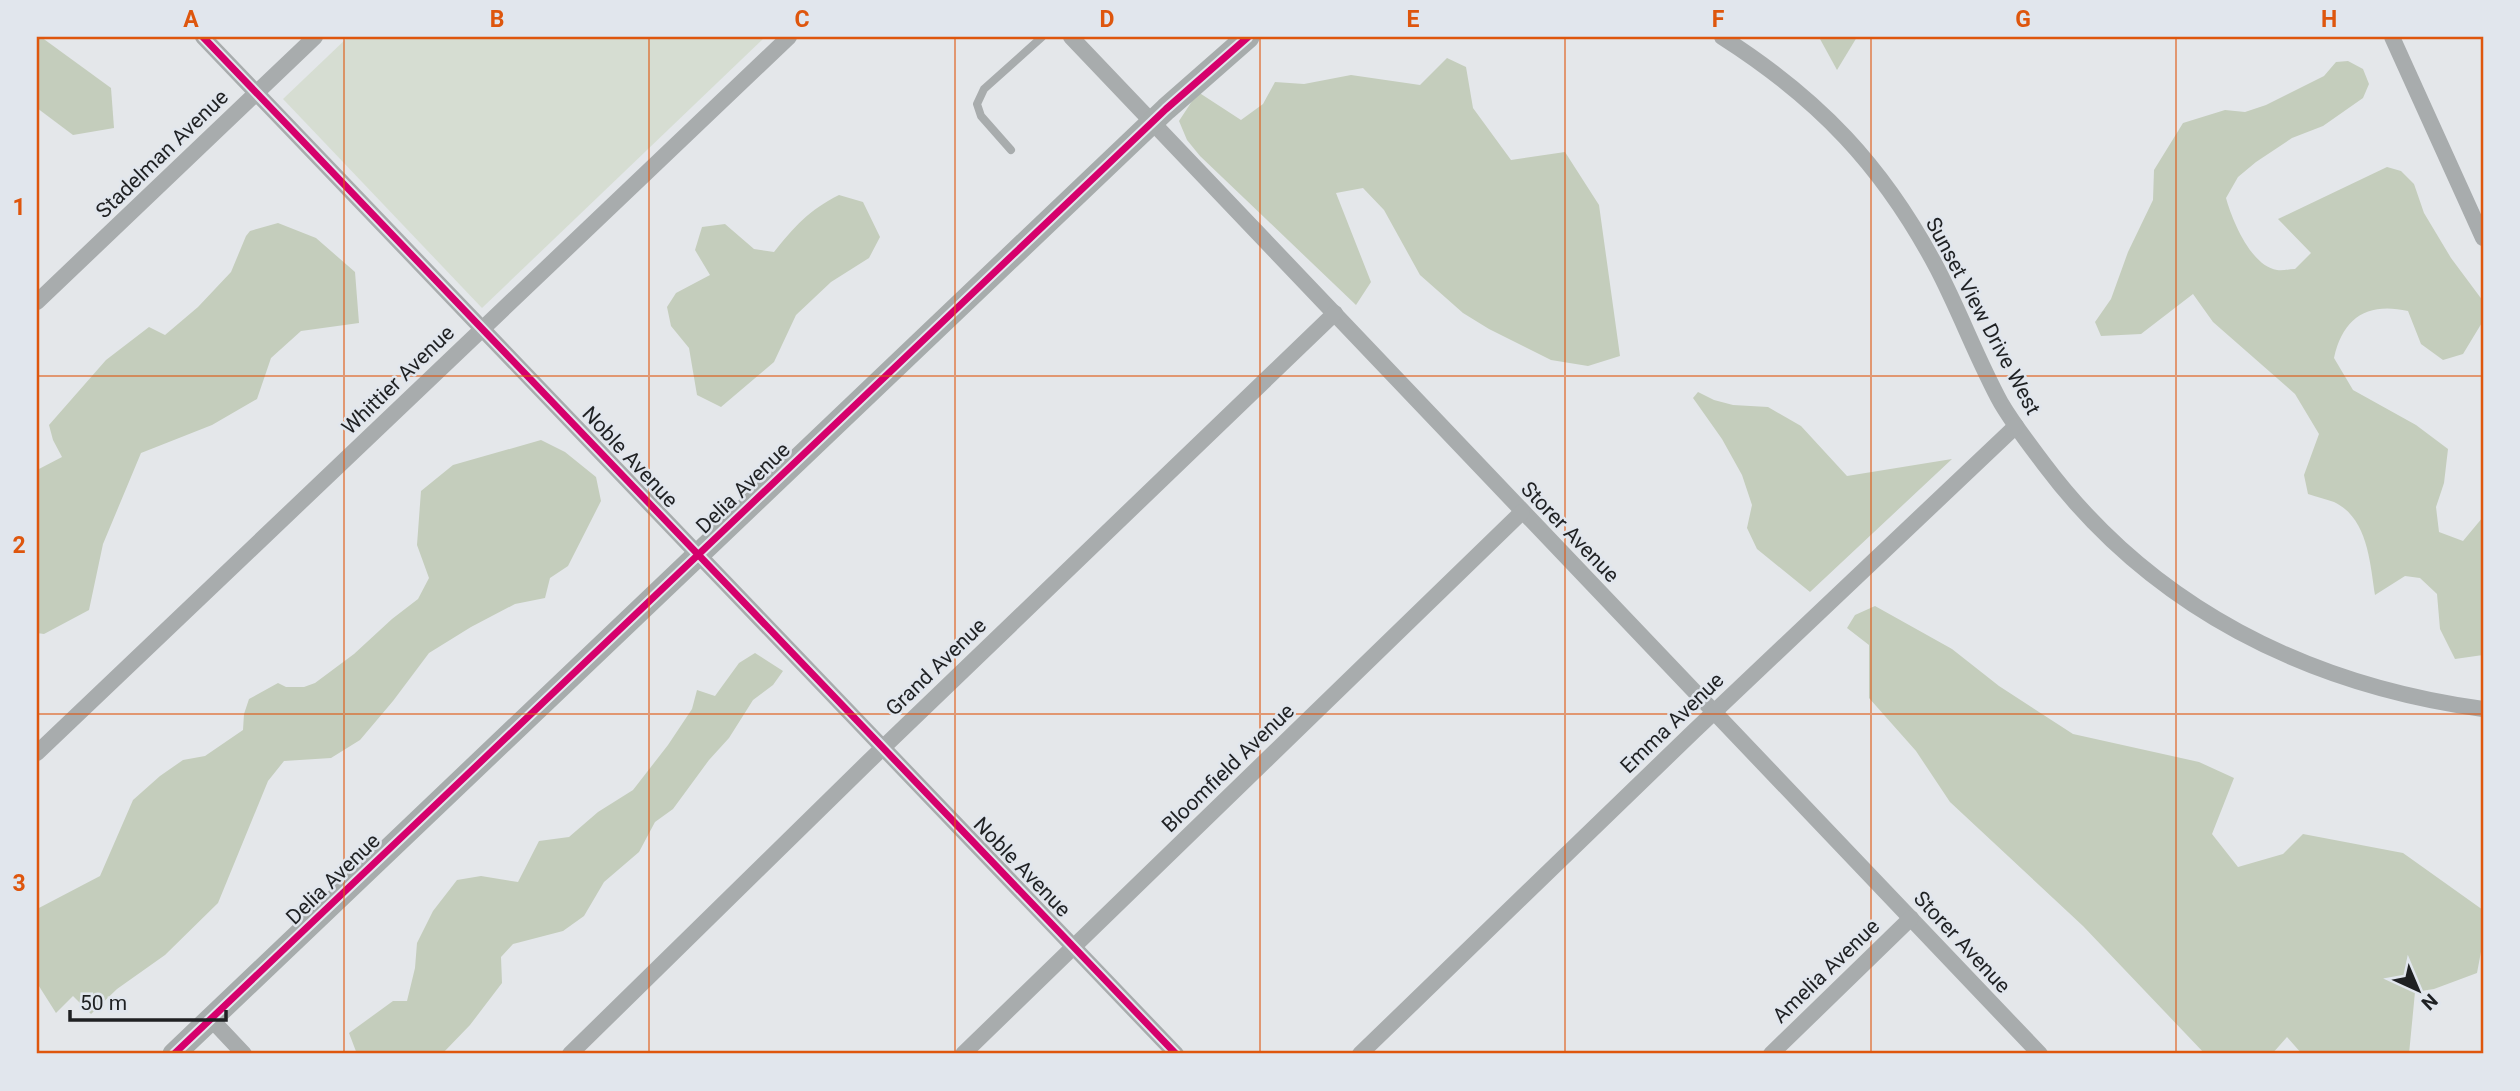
<svg xmlns="http://www.w3.org/2000/svg" width="2520" height="1091" font-family="Roboto,sans-serif">
	<rect width="100%" height="100%" fill="#e4e7ea"/>
	<path fill="#d6ddd2" d="M348,37H765L482,308L283,99Z"/>
	<g fill="#c4cdbc">
		<path d="M37,37H41L111,88L114,128L73,135L37,108Z"/>
		<path d="M1820,37H1857L1837,70L1820,39Z"/>
		<path d="M1447,58L1466,67L1473,108L1511,160L1565,152L1599,205L1620,356L1588,366L1551,360L1489,329L1463,313L1420,275L1384,210L1363,188L1336,193L1371,282L1356,305L1200,156L1187,140L1179,121L1198,92L1241,120L1263,104L1275,82L1304,84L1351,75L1420,85Z"/>
		<path d="M2348,61L2363,69L2369,84L2363,98L2323,126L2292,138L2256,162L2238,177L2226,198C2232,220 2251,266 2277,270C2283,271 2289,269 2295,269L2311,253L2278,219L2387,167L2401,171L2414,184L2424,213L2451,258L2483,301V321L2463,354L2443,360L2421,344L2408,311C2368,302 2343,317 2334,358L2353,390L2416,425L2448,449L2444,483L2436,507L2439,532L2463,541L2483,517V584L2481,585L2483,602V655L2455,659L2440,629L2437,594L2420,578L2405,576L2375,595C2370,563 2368,518 2334,502C2326,499 2316,497 2308,494L2304,475L2319,434L2295,394L2213,322L2193,294L2141,334L2101,336L2095,322L2111,299L2128,252L2153,200L2154,170L2183,123L2225,110L2245,112L2266,105L2324,76L2336,62Z"/>
		<path d="M839,195L863,202L880,237L869,258L831,282L796,315L774,362L721,407L697,395L689,348L671,326L667,307L676,293L710,275L695,250L702,227L725,224L754,249L774,252C794,227 809,210 839,195Z"/>
		<path d="M278,223L316,238L355,272L359,323L301,331L271,358L257,399L212,425L141,453L103,544L89,610L44,634L37,633V470L62,457L53,440L49,425L106,360L149,327L165,335L198,307L231,272L246,236L250,231Z"/>
		<path d="M1698,392L1714,400L1733,405L1768,407L1801,426L1847,476L1952,459L1810,592L1757,549L1747,528L1752,505L1742,475L1722,439L1693,398Z"/>
		<path d="M541,440L565,452L596,477L601,501L568,566L550,578L545,598L515,604L471,627L429,653L393,701L360,740L331,758L284,761L268,781L218,903L165,955L117,989L91,1014L73,996L56,1013L37,983V909L100,876L133,800L160,776L183,760L205,756L243,730L244,714L249,699L278,683L286,687H304L315,683L354,654L392,619L418,599L429,578L417,545L421,491L453,465Z"/>
		<path d="M1875,606L1952,649L1999,686L2073,734L2199,762L2234,778L2212,834L2238,867L2283,854L2303,834L2403,853L2483,910V941L2477,973L2434,989L2415,992L2409,1054H2302L2287,1037L2272,1054H2205L2083,926L1950,802L1916,751L1869,698V645L1847,628L1855,615Z"/>
		<path d="M755,653L783,671L773,685L753,700L729,738L709,760L673,809L655,822L639,852L604,882L584,916L563,931L513,944L501,957L502,983L470,1025L442,1054H357L349,1033L393,1001H407L415,968L417,943L433,911L457,880L481,876L518,882L539,841L569,837L598,812L633,790L668,745L692,709L697,690L715,696L739,663Z"/>
	</g>
	<g fill="none" stroke-linecap="round" stroke-linejoin="round">
		<path stroke="#a8acad" stroke-width="8" d="M1011,150L981,116L977,104L984,89L1042,37"/>
		<g stroke="#a8acad" stroke-width="16">
			<path d="M203,37L1176,1054"/>
			<path d="M1071,37L2040,1054"/>
			<path d="M1722,37C1819,99 1883,166 1937,268C1960,312 1977,359 2001,403C2014,425 2029,444 2044,464C2152,608 2308,685 2483,709"/>
			<path d="M2392,37L2483,238"/>
			<path d="M37,302L315,37"/>
			<path d="M37,753L789,37"/>
			<path d="M211,1019L244,1054"/>
			<path d="M570,1054L867,763L1335,313"/>
			<path d="M963,1054L1522,512"/>
			<path d="M1360,1054L1693,732L2016,426"/>
			<path d="M1771,1054L1911,918"/>
		</g>
		<path stroke="#a7acac" stroke-width="23" d="M174,1054L1166,109L1248,37"/>
		<defs>
			<g id="cycleway">
				<path d="M203,37L1176,1054"/>
				<path d="M174,1054L1166,109L1248,37"/>
			</g>
		</defs>
		<use href="#cycleway" stroke="#e1e6ed" stroke-width="11"/>
		<use href="#cycleway" stroke="#d6006c" stroke-width="7"/>
	</g>
	<path fill="none" stroke="#de560d" stroke-width="2" stroke-opacity="0.55" d="M344,37V1054M649,37V1054M955,37V1054M1260,37V1054M1565,37V1054M1871,37V1054M2176,37V1054M37,376H2483M37,714H2483"/>
	<g text-anchor="middle" stroke-width="5" stroke-linejoin="round" paint-order="stroke">
		<g font-size="21" fill="#1f2123" stroke="#e1e6ed">
			<text transform="translate(162 154) rotate(-44)" y="7">Stadelman Avenue</text>
			<text transform="translate(1983 316) rotate(62)" y="7">Sunset View Drive West</text>
			<text transform="translate(398 380) rotate(-44)" y="7">Whittier Avenue</text>
			<text transform="translate(630 457) rotate(47)" y="7">Noble Avenue</text>
			<text transform="translate(743 488) rotate(-44)" y="7">Delia Avenue</text>
			<text transform="translate(1570 532) rotate(46)" y="7">Storer Avenue</text>
			<text transform="translate(936 667) rotate(-44)" y="7">Grand Avenue</text>
			<text transform="translate(1672 723) rotate(-44)" y="7">Emma Avenue</text>
			<text transform="translate(1228 768) rotate(-44)" y="7">Bloomfield Avenue</text>
			<text transform="translate(1022 867) rotate(46)" y="7">Noble Avenue</text>
			<text transform="translate(333 879) rotate(-44)" y="7">Delia Avenue</text>
			<text transform="translate(1962 942) rotate(47)" y="7">Storer Avenue</text>
			<text transform="translate(1826 971) rotate(-44)" y="7">Amelia Avenue</text>
		</g>
	</g>
	<rect width="2520" height="1091" fill="none" stroke="#e1e6ed" stroke-width="77"/>
	<g transform="translate(2418 990) rotate(136)" stroke="#e1e6ed" stroke-width="5" paint-order="stroke">
	<path d="M0-5L12 26L0 18L-12 26Z" fill="#1f2123"/>
	<text y="-10" font-size="19" font-weight="bold" text-anchor="middle" fill="#1f2123">N</text>
	</g>
	<path d="M70 1010v10h156v-10" fill="none" stroke="#1f2123" stroke-width="3.5"/>
	<text x="80" y="1010" font-size="21" fill="#1f2123" stroke="#e1e6ed" stroke-width="5" paint-order="stroke">50 m</text>
	<rect x="38" y="38" width="2444" height="1014" fill="none" stroke="#de560d" stroke-width="2.5"/>
	<g font-size="23" text-anchor="middle" font-weight="bold" fill="#de560d">
		<text x="191" y="27">A</text>
		<text x="497" y="27">B</text>
		<text x="802" y="27">C</text>
		<text x="1107" y="27">D</text>
		<text x="1413" y="27">E</text>
		<text x="1718" y="27">F</text>
		<text x="2023" y="27">G</text>
		<text x="2329" y="27">H</text>
		<text x="19" y="215">1</text>
		<text x="19" y="553">2</text>
		<text x="19" y="891">3</text>
	</g>
</svg>
